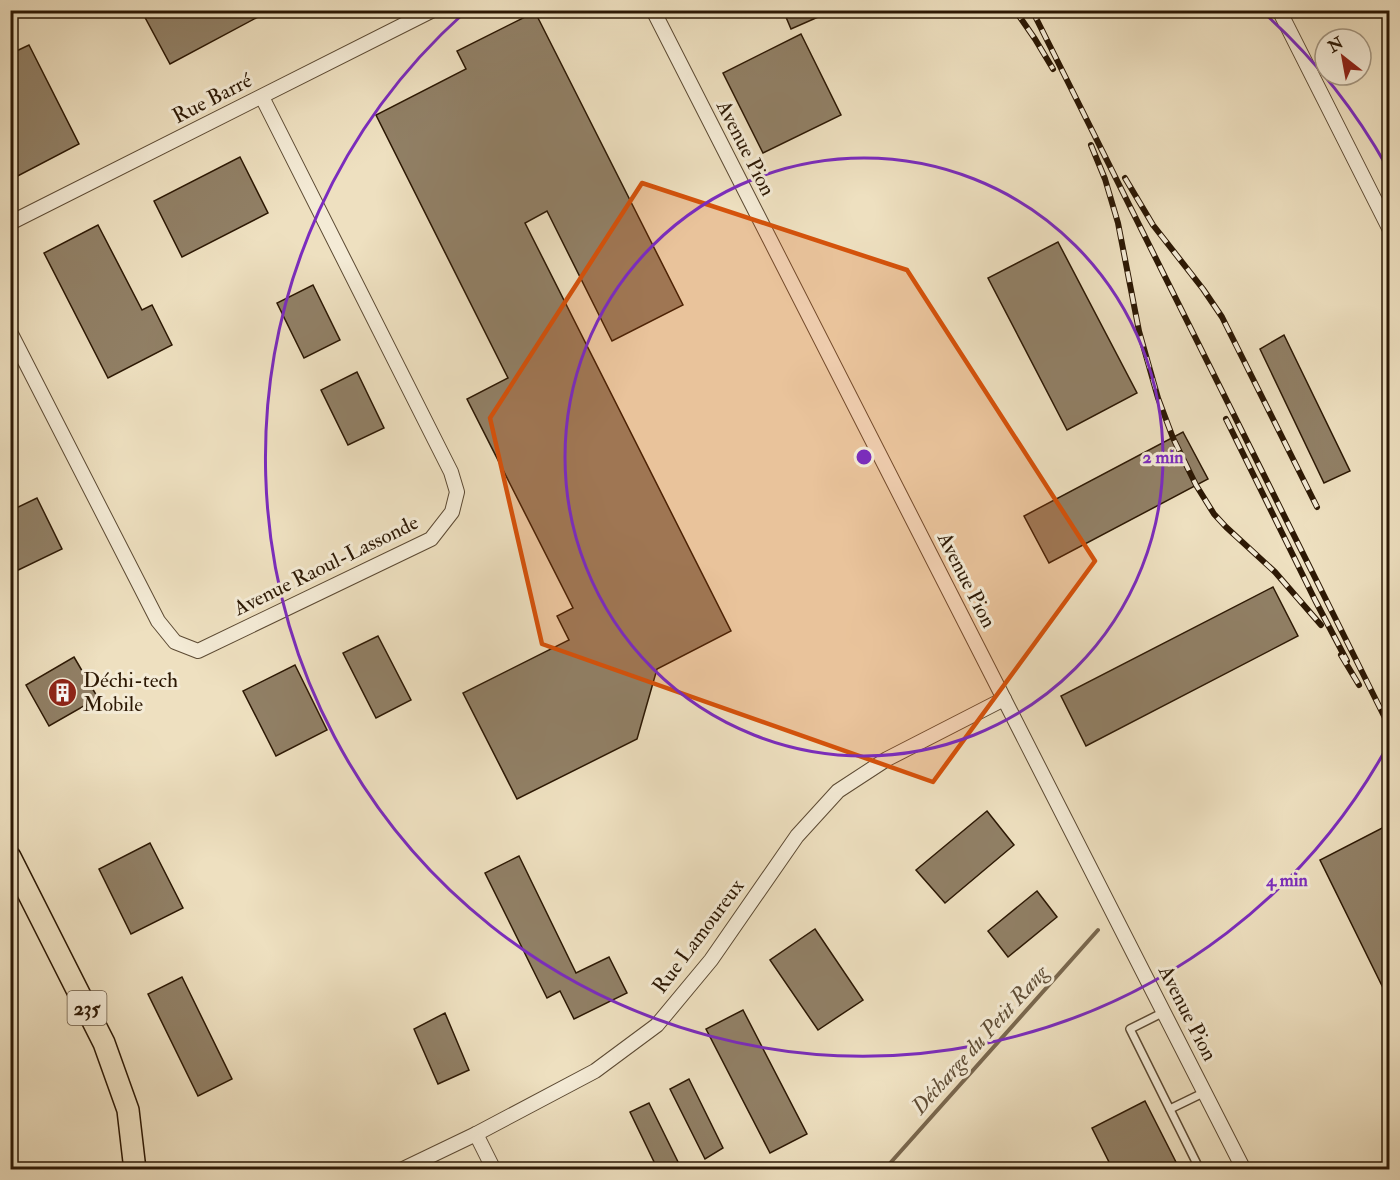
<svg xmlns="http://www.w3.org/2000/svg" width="1400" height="1180" font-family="'IM FELL Double Pica',serif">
	<rect width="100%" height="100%" fill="#eee0c0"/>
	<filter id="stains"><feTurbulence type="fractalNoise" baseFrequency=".00333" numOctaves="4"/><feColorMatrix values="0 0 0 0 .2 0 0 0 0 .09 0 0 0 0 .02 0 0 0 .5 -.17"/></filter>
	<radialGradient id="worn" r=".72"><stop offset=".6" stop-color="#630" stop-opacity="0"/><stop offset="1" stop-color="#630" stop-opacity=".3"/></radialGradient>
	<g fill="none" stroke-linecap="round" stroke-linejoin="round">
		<path stroke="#79674e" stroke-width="4" d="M884,1170L1098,930"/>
	</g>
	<g fill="#918066" stroke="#2c1804" stroke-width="1.5">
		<path d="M141,10H271L170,64Z"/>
		<path d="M783,10H834L791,29Z"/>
		<path d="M535,12L683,305L612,341L547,211L525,223L731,631L657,669L637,739L517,799L463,693L569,640L557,616L573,608L467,399L508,378L376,115L466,69L457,51Z"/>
		<path d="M801,34L841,115L763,153L723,73Z"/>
		<path d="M29,45L79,144L10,180V54Z"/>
		<path d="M240,157L268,213L182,257L154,201Z"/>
		<path d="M98,225L142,310L152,305L172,345L108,378L44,253Z"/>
		<path d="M1058,242L1137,393L1067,430L988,278Z"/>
		<path d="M313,285L340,340L304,358L277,303Z"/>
		<path d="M1284,335L1350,471L1324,483L1260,349Z"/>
		<path d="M357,372L384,428L348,445L321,390Z"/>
		<path d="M1183,432L1208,479L1049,563L1024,516Z"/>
		<path d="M37,498L62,549L10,574V511Z"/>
		<path d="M1273,587L1298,636L1086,746L1061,696Z"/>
		<path d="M378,636L411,700L376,718L343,653Z"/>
		<path d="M74,657L98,698L49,726L26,685Z"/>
		<path d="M295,665L327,730L276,756L243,691Z"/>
		<path d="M987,811L1014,845L945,903L916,870Z"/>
		<path d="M1386,826L1389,833V1000L1320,860Z"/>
		<path d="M150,843L183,908L131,934L99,869Z"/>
		<path d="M519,856L576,973L609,957L627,993L574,1019L560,991L547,998L485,873Z"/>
		<path d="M1037,891L1057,917L1008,957L988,931Z"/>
		<path d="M815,929L863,1000L818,1030L770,960Z"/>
		<path d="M182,977L232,1079L198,1096L148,994Z"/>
		<path d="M743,1010L807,1134L770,1153L706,1029Z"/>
		<path d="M445,1013L469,1070L438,1084L414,1029Z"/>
		<path d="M689,1079L723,1148L705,1159L670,1089Z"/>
		<path d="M1145,1101L1180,1170H1113L1092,1128Z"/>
		<path d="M649,1103L682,1170H658L630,1112Z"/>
	</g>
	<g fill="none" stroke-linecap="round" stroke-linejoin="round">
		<defs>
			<g id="service">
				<path d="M1164,1012L1130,1029L1200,1170"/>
				<path d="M1170,1109L1205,1092"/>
			</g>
			<g id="minor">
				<path d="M653,10L1244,1170"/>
				<path d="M1279,10L1390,230"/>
				<path d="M10,223L433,10"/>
				<path d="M10,332L158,621L175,642L198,651L431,539L452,512L457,492L451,472L262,97"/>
				<path d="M476,1134L494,1170"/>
				<path d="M401,1170L476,1134L595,1071L657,1025L711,960L797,836L838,791L887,759L1004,699"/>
			</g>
			<path id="tertiary" d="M1386,1170L1390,1168"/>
			<path id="primary" d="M10,857L104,1043L128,1110L135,1170"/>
		</defs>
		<use href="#service" stroke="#5c4a33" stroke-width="10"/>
		<use href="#minor" stroke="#5c4a33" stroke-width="16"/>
		<use href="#tertiary" stroke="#5c4a33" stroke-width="20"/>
		<use href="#primary" stroke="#2c1804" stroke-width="24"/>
		<use href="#service" stroke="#f4ebd6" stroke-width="7"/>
		<use href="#minor" stroke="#f4ebd6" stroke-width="14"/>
		<use href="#tertiary" stroke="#f4ebd6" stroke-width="16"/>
		<use href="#primary" stroke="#eee0c0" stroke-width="21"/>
		<defs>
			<g id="rail">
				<path d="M1015,10L1035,39L1053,69"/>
				<path d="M1032,10L1390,728"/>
				<path d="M1091,145L1105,179L1118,223L1139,331L1158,398L1173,438L1196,485L1214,514L1226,527L1275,572L1321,625"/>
				<path d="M1125,178L1153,225L1203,289L1222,317L1317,507"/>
				<path d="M1226,419L1315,600L1347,661"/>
				<path d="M1341,655L1359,685"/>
			</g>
		</defs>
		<use href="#rail" stroke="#2c1804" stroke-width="6"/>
		<use href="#rail" stroke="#f4ebd6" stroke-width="4" stroke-dasharray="11" stroke-linecap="butt"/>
	</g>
	<path fill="#d5520b" fill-opacity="0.2" stroke="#d5520b" stroke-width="4.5" stroke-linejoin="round" d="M642,183L907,270L1095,561L933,782L542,644L490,418Z"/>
	<g fill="none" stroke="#7b2cbf" stroke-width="3">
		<circle cx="864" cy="457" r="299"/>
		<path d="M1387 747A598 598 0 1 1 464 13M1264 13A598 598 0 0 1 1387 167"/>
	</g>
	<defs>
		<symbol id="building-disc" viewBox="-11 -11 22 22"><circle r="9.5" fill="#8f2418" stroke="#f4ebd6"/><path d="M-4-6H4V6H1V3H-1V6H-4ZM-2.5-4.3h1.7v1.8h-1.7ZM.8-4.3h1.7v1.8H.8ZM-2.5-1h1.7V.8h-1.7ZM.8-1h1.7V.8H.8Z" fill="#fff"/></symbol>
	</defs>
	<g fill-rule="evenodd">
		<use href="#building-disc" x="46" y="676" width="33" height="33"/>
	</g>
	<g text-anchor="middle" stroke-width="6" stroke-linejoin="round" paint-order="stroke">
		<rect fill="#f4ebd6" stroke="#685743" stroke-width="1.5" x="67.5" y="991" width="39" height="34" rx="4.5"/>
		<g font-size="20" font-weight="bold" fill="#2c1804">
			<text x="87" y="1015">235</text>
		</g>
		<g font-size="21" fill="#2c1804" stroke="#f4ebd6">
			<text transform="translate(212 98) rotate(-27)" y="7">Rue Barré</text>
			<text transform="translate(746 148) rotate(63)" y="7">Avenue Pion</text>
			<text transform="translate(326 565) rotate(-26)" y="7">Avenue Raoul-Lassonde</text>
			<text transform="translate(967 580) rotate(63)" y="7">Avenue Pion</text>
			<text transform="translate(698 936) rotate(-53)" y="7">Rue Lamoureux</text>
			<text transform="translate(1188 1013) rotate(63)" y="7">Avenue Pion</text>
		</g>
		<g font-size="21" fill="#2c1804" stroke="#f4ebd6" text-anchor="start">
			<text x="83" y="687">Déchi-tech<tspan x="83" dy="24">Mobile</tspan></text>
		</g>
		<g font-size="22" font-style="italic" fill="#5f4d36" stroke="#f4ebd6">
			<text transform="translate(979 1039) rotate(-48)" y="8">Décharge du Petit Rang</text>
		</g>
	</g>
	<circle cx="864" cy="457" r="9" fill="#7b2cbf" stroke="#f4ebd6" stroke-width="3"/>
	<g font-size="18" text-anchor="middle" font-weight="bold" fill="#7b2cbf" stroke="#f4ebd6" stroke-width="6" stroke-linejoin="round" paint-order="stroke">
		<text x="1163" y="463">2 min</text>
		<text x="1287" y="886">4 min</text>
	</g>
	<rect width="1400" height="1180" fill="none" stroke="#eee0c0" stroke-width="36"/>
	<rect x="12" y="12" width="1376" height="1156" fill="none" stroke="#2c1804" stroke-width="3"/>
	<rect x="18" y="18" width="1364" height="1144" fill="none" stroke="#2c1804" stroke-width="1.5"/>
	<g transform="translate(1343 57) rotate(329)"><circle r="28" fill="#f4ebd6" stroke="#a49782" stroke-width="1.5"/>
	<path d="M0-4.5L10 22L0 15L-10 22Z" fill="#8f2418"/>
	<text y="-9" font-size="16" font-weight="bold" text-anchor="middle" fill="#2c1804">N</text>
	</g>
	<rect width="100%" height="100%" filter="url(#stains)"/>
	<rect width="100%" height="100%" fill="url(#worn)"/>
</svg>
